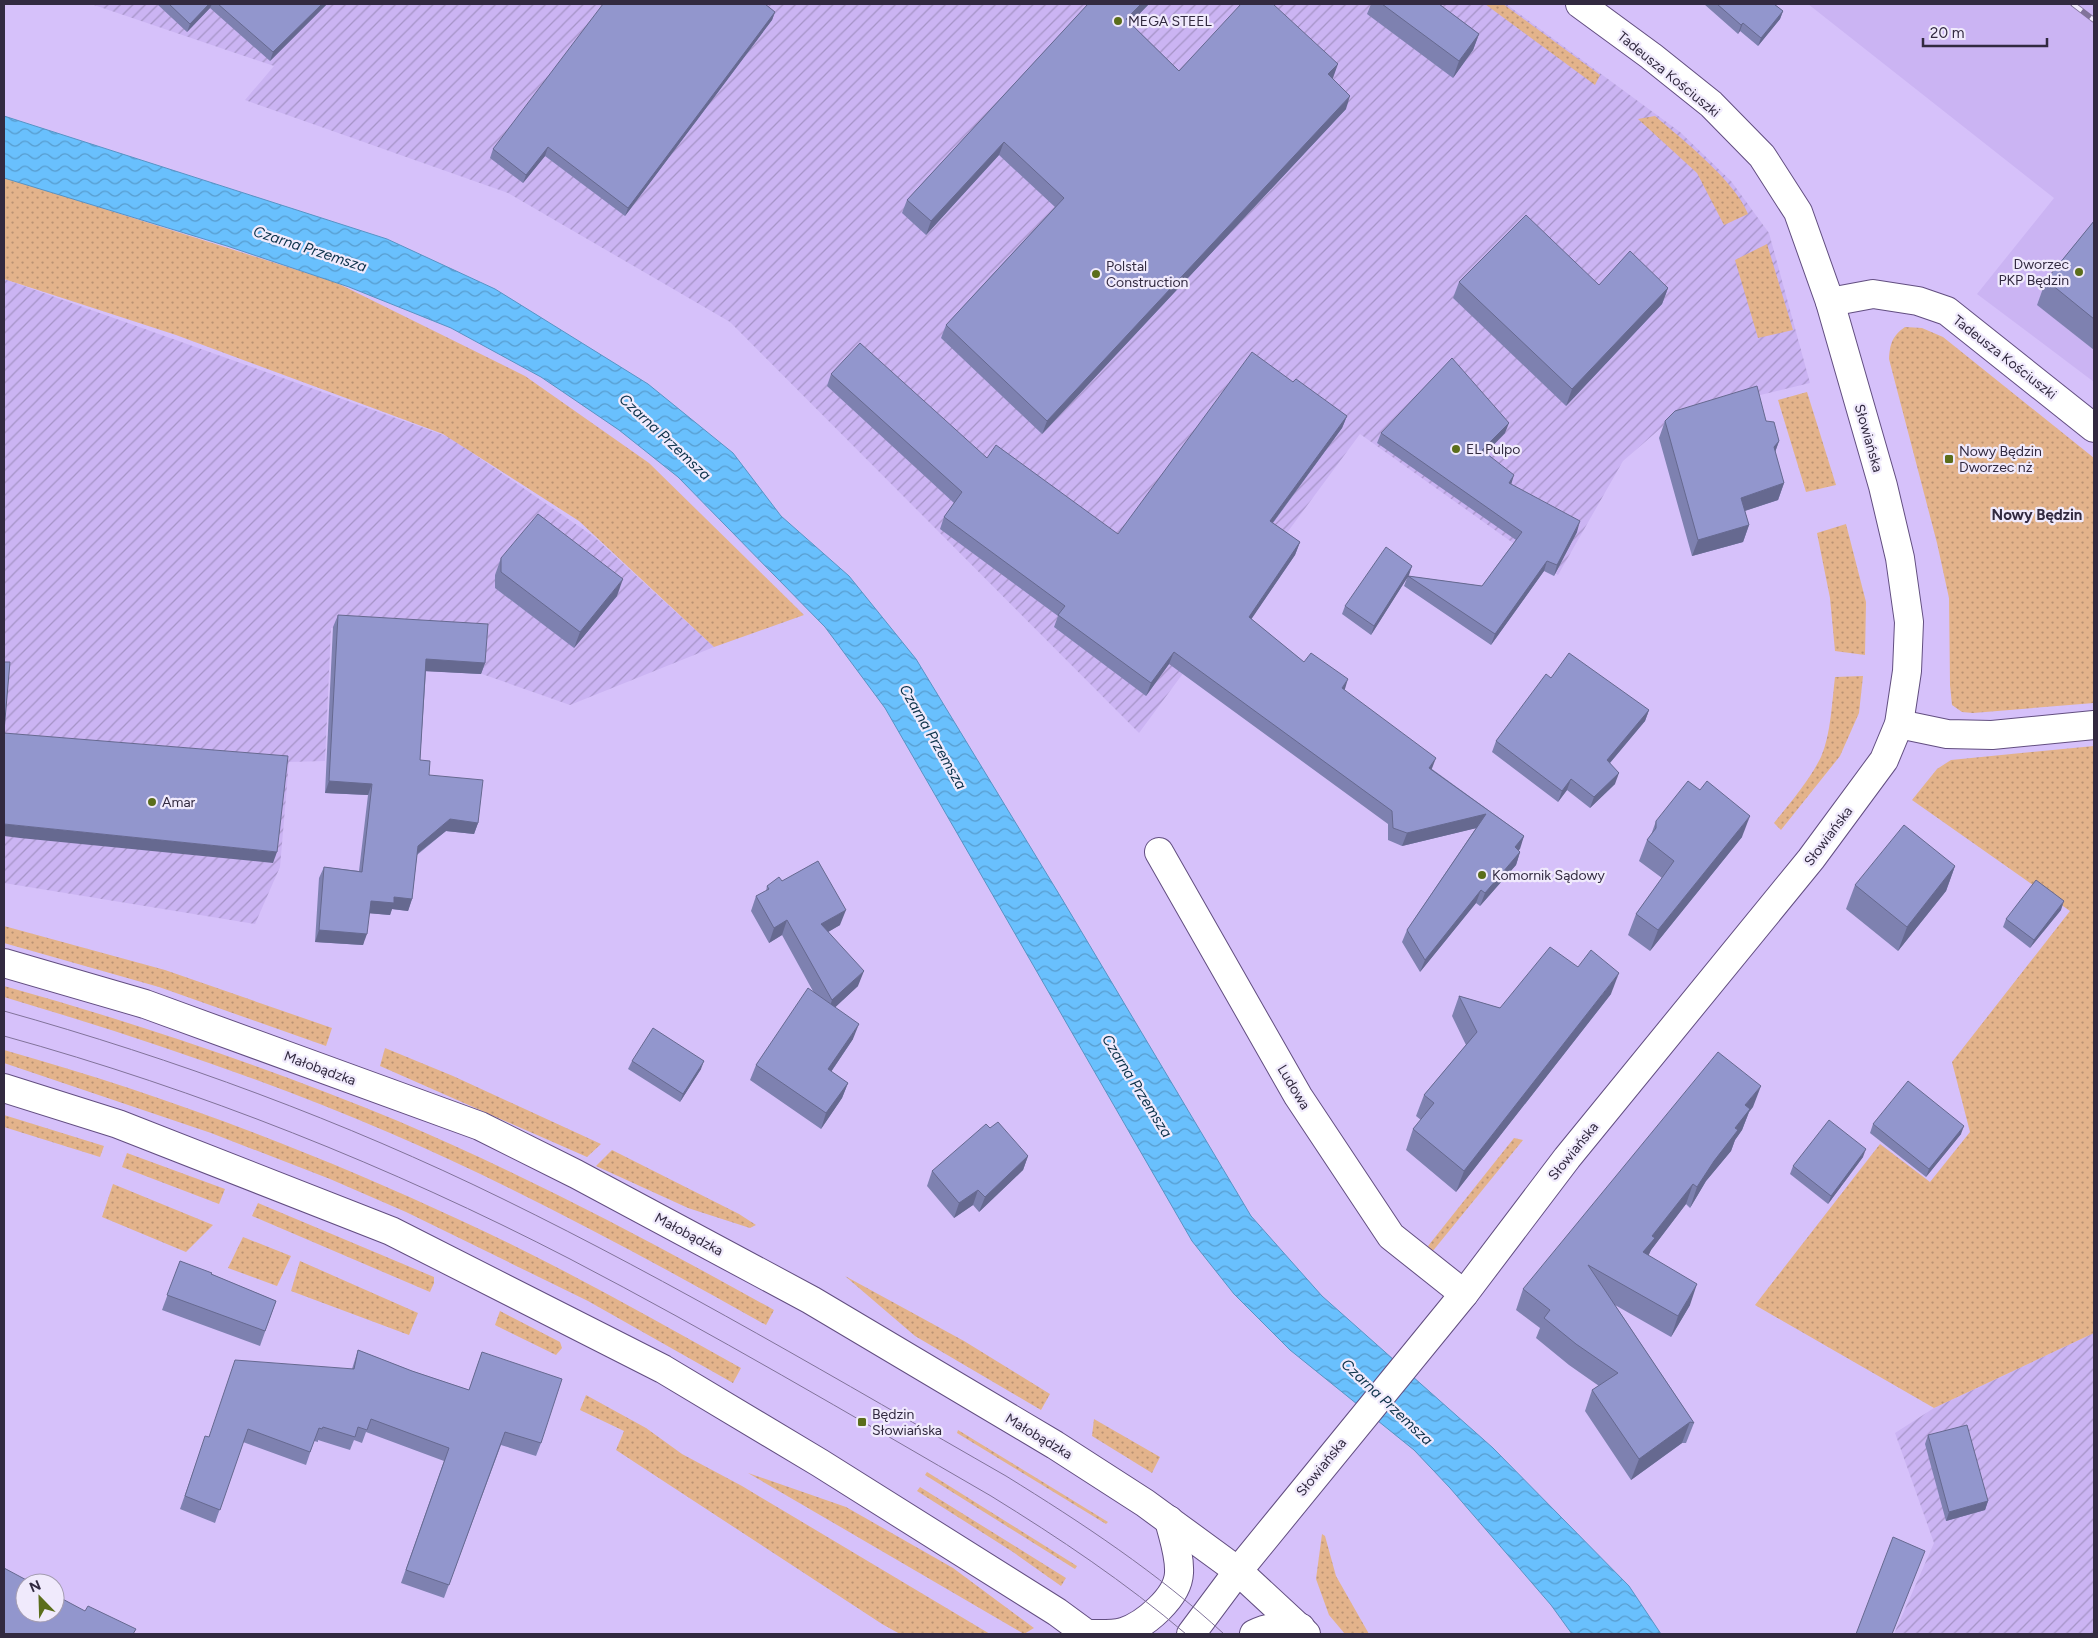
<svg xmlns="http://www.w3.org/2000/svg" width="2098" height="1638" font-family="Figtree,sans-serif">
	<defs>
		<pattern id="industrial-furrows" width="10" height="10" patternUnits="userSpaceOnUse" patternTransform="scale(1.25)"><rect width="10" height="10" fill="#cbb4f3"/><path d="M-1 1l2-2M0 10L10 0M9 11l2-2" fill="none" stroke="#a593c6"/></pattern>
		<pattern id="grass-dots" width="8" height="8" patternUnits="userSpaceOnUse" patternTransform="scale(1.25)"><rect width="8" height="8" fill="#e3b38b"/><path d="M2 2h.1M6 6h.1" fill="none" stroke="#b99273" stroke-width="1.8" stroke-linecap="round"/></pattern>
		<pattern id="water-waves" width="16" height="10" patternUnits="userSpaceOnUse" patternTransform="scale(1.25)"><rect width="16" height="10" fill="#69c0fd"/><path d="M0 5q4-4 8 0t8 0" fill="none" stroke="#579cce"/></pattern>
	</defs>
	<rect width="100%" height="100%" fill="#d6c1fa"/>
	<path fill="#cbb4f3" d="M1808,4H2094V382L1977,294L2054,198Z"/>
	<g fill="url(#industrial-furrows)">
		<path d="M91,4H1506L1680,132L1731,181L1769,233L1810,383L1748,398L1668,422L1623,461L1558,575L1360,434L1139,733L730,322L508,193L245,100L274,66Z"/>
		<path d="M4,279L449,437L593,536L714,647L570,705L482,674V638L331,628L325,761L289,762L280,867L255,924L4,883Z"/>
		<path d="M2094,1333V1634H1894L1934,1543L1895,1433L1934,1408Z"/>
	</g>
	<g fill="url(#grass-dots)">
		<path d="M1485,4H1503L1600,75L1595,85Z"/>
		<path d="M1655,116C1683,140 1735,181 1748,214L1724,225L1697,173L1638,119Z"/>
		<path d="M4,177L335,282L525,376L649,463L804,615L714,647L579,521L443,434L176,335L4,279Z"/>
		<path d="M1767,244L1793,330L1758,338L1735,260Z"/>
		<path d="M1905,327L1922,328L1943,337L2094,458V703L1973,713L1962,712L1952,705L1950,685L1949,598L1937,543L1889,359C1890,344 1892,336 1905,327Z"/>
		<path d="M1807,392L1836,485L1806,492L1778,400Z"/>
		<path d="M1846,524L1866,602L1865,655L1835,651L1830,598L1817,533Z"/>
		<path d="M1863,676L1859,713L1840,756L1781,830L1774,823C1791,802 1809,781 1821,757C1831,734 1832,701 1835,677Z"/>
		<path d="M2094,746V1333L1934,1408L1755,1305L1880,1144L1930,1182L1970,1132L1952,1062L2070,911L1912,800L1937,769L1951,760Z"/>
		<path d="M4,926L165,970L332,1028L326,1046L159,987L4,943Z"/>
		<path d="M4,986C137,1023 270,1068 398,1121C527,1176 652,1242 774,1310L766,1325C643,1256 520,1189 390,1133C264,1079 135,1036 4,997Z"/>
		<path d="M385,1048L453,1076L601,1144L587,1157L380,1066Z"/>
		<path d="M4,1050C161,1094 314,1152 462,1221C558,1265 650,1317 741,1368L733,1383L588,1301L406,1212L330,1179L211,1133L4,1063Z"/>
		<path d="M4,1115L104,1146L100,1157L4,1127Z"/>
		<path d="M1514,1138L1523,1140L1432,1252L1428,1246Z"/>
		<path d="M612,1150L739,1214L756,1225L750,1228L688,1208L596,1166Z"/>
		<path d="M127,1153L225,1189L219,1204L122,1167Z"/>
		<path d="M113,1184L213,1225L186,1252L102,1217Z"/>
		<path d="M258,1203L434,1277V1283L430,1292L252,1216Z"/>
		<path d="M243,1237L291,1256L277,1286L228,1268Z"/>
		<path d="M300,1261L418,1313L409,1335L291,1291Z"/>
		<path d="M845,1276L964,1341L1050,1394L1041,1410L915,1336Z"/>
		<path d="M500,1311L560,1342L562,1348L556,1355L495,1325Z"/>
		<path d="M586,1395L646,1428L682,1454L742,1486L990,1634H900L882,1624L616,1450L624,1431L580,1410Z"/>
		<path d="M1094,1419L1160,1457L1152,1473L1092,1436Z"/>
		<path d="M958,1430L1108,1522L1106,1524L957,1433Z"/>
		<path d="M927,1472L1077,1566L1075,1569L925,1475Z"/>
		<path d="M748,1473L846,1507L953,1568L1034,1628L1024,1634Z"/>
		<path d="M920,1487L1066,1578L1061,1586L1013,1552L917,1491Z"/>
		<path d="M1322,1534L1325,1536L1336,1576L1369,1634H1345L1329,1615L1316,1579Z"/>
	</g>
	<path fill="url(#water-waves)" stroke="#5893c4" d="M4,116L387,239L495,289L648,384L733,453L781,516L849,576L916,659L1062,899L1251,1216L1322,1296L1493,1448L1629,1586L1661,1634H1572L1551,1605L1450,1488L1414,1450L1290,1350L1234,1294L1192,1241L885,708L825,627L678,477L619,430L541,377L451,328L349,287L227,246L4,178Z"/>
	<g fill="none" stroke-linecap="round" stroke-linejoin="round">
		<defs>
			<g id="minor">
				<path d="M1830,302L1873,294L1918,301L1947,311L2094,428"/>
				<path d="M1899,724L1947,734L1992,735L2094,725"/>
				<path d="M1159,852L1298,1096L1391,1236L1464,1294"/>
				<path d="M1238,1571L1464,1294L1567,1158L1811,859L1884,760L1899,724L1907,671L1909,622L1900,558L1883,486L1830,302L1798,212L1762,156L1711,104L1651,56L1580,4"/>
			</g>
			<g id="tertiary">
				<path d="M4,963L145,1004L480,1126L576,1174L811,1300L1055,1445L1145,1503L1238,1571L1306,1634"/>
				<path d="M4,1088L118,1124L391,1231L663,1369L820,1463L1057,1612L1087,1634"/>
				<path d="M1088,1634C1099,1634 1112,1635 1123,1632C1145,1625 1178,1597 1179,1573C1180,1555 1173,1537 1169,1520"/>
				<path d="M1191,1634L1238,1571"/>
				<path d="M1254,1634C1270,1626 1283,1626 1301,1628"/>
			</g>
		</defs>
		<use href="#minor" stroke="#624e80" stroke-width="30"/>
		<use href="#tertiary" stroke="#624e80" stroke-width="30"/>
		<use href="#minor" stroke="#fff" stroke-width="28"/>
		<use href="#tertiary" stroke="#fff" stroke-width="28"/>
		<g stroke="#81739a" stroke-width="1">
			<path d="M4,1011C175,1059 344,1121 503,1199C675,1283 840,1381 1006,1476C1082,1523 1158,1573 1224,1634"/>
			<path d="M4,1036C199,1090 390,1166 570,1259C712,1333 851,1415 991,1496C1059,1538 1125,1582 1186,1634"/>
		</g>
		<defs>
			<path id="rail" d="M2073,4L2094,20"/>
		</defs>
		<use href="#rail" stroke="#81739a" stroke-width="5.5"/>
		<use href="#rail" stroke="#f0eafc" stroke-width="4" stroke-dasharray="11" stroke-linecap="butt"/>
	</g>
	<g fill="#7e81b0">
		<path d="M157,4H327L270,61L210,8L187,32Z"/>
		<path d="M1088,4H1149L1130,23L1179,71L1333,78H1332L1346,109L1042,434L941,338L946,325L1055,207L999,155L926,235L902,213L907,200Z"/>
		<path d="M1371,4H1439L1479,34L1473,50L1453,78L1367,14Z"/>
		<path d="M1704,4H1774L1783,11L1780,19L1758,46L1740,31L1738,34Z"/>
		<path d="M775,12L772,20L625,216L545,156L523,183L490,158L493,149Z"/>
		<path d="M2094,221V350L2037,305L2046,280Z"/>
		<path d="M1459,282L1599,285L1668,288L1662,304L1566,406L1453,298Z"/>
		<path d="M831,374L987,458L1118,534L1293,382L1347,416L1342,428L1273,523L1300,542L1295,555L1251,619L1304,662L1344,690L1432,769L1524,836L1518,850L1520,852L1516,865L1480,906L1476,903L1420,972L1402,942L1407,930L1476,828L1402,846L1388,840V824L1169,664L1146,696L1054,627L1058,616L940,529L944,517L954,503L827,386Z"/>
		<path d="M1665,421H1766L1779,441L1775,452L1784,483L1778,500L1745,511L1749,525L1743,542L1692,556L1659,438Z"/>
		<path d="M1381,433H1505L1485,453L1511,484L1577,532L1554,576L1544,571L1491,645L1404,586L1407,578L1371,635L1342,614L1345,606L1412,566L1408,576L1482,586L1516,540L1377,443Z"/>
		<path d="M501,558L617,596L574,648L495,588V575Z"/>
		<path d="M338,615L485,663L481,674L426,671L420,760L429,775L478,823L474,834L446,831L417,855L412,899L408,911L392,909L390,915L369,913L363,945L315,942L319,878L324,867L359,871L368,795L325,793L333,627Z"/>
		<path d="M1551,678L1649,710L1645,721L1610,763L1615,784L1590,808L1567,790L1558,802L1492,752L1496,741Z"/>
		<path d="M1700,790L1742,837L1650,951L1628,935L1636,914L1662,878L1639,861L1647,840L1651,835L1656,821Z"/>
		<path d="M1955,866L1946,891L1898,951L1846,909L1855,885Z"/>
		<path d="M782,881L840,925L828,932L858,986L835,1007L853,1039L831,1072L848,1083L842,1098L821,1129L750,1080L756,1065L814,993L782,935L769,943L751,911L756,896L766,891L767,886Z"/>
		<path d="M2061,910L2030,948L2003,927L2006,919Z"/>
		<path d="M1611,994L1456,1192L1406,1150L1413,1129L1421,1120L1416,1116L1424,1095L1466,1045L1452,1016L1459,996L1500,1008Z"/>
		<path d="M632,1061L701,1069L680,1102L628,1069Z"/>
		<path d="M1753,1107L1749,1112L1742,1130L1735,1140L1731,1151L1706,1181L1690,1208L1686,1204L1651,1250L1648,1255L1690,1305L1671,1337L1615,1305L1694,1423L1686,1443H1682L1631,1480L1585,1411L1592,1390L1599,1386L1569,1365L1536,1338L1540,1328L1516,1310L1523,1289Z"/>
		<path d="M1873,1124L1961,1134L1926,1177L1870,1133Z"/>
		<path d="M990,1128L1028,1156L1023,1170L979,1212L973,1205L954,1218L927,1186L932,1171Z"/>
		<path d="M1863,1157L1828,1204L1790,1174L1793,1166Z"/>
		<path d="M180,1261L276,1301L260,1346L162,1310Z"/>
		<path d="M358,1350L412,1371L469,1390L482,1352L541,1443L536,1456L501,1445L444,1598L401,1583L444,1461L366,1432L362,1443L354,1440L350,1450L318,1440V1442L314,1441L306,1465L243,1442L215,1523L180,1509L201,1449L352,1369Z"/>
		<path d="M1928,1435L1988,1501L1985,1510L1946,1521L1925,1444Z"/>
	</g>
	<g fill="#666990">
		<path d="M209,4H212L210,8L187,32L190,24Z"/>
		<path d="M322,4H327L270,61L273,52Z"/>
		<path d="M1141,4H1149L1121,33L1126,19Z"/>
		<path d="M1783,11L1780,19L1758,46L1761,38Z"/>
		<path d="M775,12L772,20L625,216L628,208Z"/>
		<path d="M1743,23L1740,31L1738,34L1741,25Z"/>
		<path d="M1479,34L1473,50L1453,78L1459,61Z"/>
		<path d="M1338,64L1333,78L1323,87L1328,74Z"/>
		<path d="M1350,96L1346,109L1042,434L1047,421Z"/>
		<path d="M1004,142L999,155L926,235L931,221Z"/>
		<path d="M548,147L545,156L523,183L526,175Z"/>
		<path d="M1668,288L1662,304L1566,406L1572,389Z"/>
		<path d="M1347,416L1342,428L1265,533L1270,521Z"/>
		<path d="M1509,423L1505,433L1478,461L1482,450Z"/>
		<path d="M1779,441L1773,458L1774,447Z"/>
		<path d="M1514,475L1511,485L1509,483Z"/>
		<path d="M1784,483L1778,500L1735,514L1741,498Z"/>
		<path d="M1580,521L1577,532L1554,576L1557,565Z"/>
		<path d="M1749,525L1743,542L1692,556L1698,540Z"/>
		<path d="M1300,542L1295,555L1244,630L1249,617Z"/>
		<path d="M1547,561L1544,571L1491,645L1495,634Z"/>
		<path d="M1412,566L1409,575L1371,635L1374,626Z"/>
		<path d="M623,579L617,596L574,648L580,632Z"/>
		<path d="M1174,652L1169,664L1146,696L1151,683Z"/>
		<path d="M426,659L485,663L481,674L422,671Z"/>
		<path d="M1348,679L1344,692L1342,688Z"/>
		<path d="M1649,710L1645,721L1603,771L1607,760Z"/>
		<path d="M1436,758L1431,771L1429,768Z"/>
		<path d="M1619,773L1615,784L1590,808L1594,797Z"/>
		<path d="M1571,779L1567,790L1558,802L1562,791Z"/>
		<path d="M329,781L372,784L368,795L325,793Z"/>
		<path d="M1486,814L1481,827L1402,846L1407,833Z"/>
		<path d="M1750,816L1742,837L1650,951L1658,930Z"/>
		<path d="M450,819L478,823L474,834L446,831L413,857L418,846Z"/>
		<path d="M4,824L277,852L273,863L20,838L4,836Z"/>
		<path d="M1524,836L1520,849L1510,860L1515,847Z"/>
		<path d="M1520,852L1516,865L1480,906L1485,893Z"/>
		<path d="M1955,866L1946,891L1898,951L1907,927Z"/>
		<path d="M1481,890L1476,903L1420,972L1425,960Z"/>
		<path d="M394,897L412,899L408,911L392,909L390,915L366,913L371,901Z"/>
		<path d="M2064,901L2061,910L2030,948L2034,940Z"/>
		<path d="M846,910L840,925L816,939L821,924Z"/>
		<path d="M787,920L782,935L769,943L774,928Z"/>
		<path d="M319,930L367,934L363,945L315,942Z"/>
		<path d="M864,971L858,986L827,1015L832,1000Z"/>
		<path d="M1619,973L1611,994L1456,1192L1464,1171Z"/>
		<path d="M859,1024L853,1039L822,1085L828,1069Z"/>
		<path d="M704,1061L701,1069L680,1102L683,1094Z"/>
		<path d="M848,1083L842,1098L821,1129L826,1113Z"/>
		<path d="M1761,1086L1753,1107L1749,1112L1742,1130L1735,1140L1731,1151L1706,1181L1690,1208L1697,1187L1735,1128L1745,1105Z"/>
		<path d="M1964,1126L1961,1134L1926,1177L1929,1169Z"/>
		<path d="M1866,1149L1863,1157L1828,1204L1831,1196Z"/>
		<path d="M1028,1156L1023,1170L979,1212L985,1197Z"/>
		<path d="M1693,1184L1686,1204L1651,1250L1647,1259L1643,1252L1652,1236Z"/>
		<path d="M978,1190L973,1205L954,1218L959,1203Z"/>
		<path d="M1697,1284L1690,1305L1671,1337L1678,1316Z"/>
		<path d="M1690,1422L1682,1443L1631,1480L1639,1459Z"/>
		<path d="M1988,1501L1985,1510L1946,1521L1949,1512Z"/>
	</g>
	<g fill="#9296cd" stroke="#666990">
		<path d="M169,4H209L190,24Z"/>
		<path d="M218,4H322L273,52Z"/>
		<path d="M603,4H765L775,12L628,208L548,147L526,175L493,149Z"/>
		<path d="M1088,4H1141L1126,19L1179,71L1241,4H1273L1338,64L1328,74L1350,96L1047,421L946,325L1064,198L1004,142L931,221L907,200Z"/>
		<path d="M1382,4H1439L1479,34L1459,61Z"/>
		<path d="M1717,4H1774L1783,11L1761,38L1743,23L1741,25Z"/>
		<path d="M1526,215L1599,285L1630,251L1668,288L1572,389L1459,282Z"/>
		<path d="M2094,221V319L2046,280Z"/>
		<path d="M860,343L987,458L996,445L1118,534L1252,352L1293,382L1296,379L1347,416L1270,521L1300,542L1249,617L1304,662L1311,653L1348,679L1342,688L1436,758L1429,768L1524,836L1515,847L1520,852L1485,893L1481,890L1425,960L1407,930L1486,814L1407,833L1393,828L1392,811L1174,652L1151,683L1058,615L1065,606L944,517L962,492L831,374Z"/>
		<path d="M1452,358L1509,423L1482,450L1514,475L1509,483L1580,521L1557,565L1547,561L1495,634L1408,576L1482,586L1522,532L1381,433Z"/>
		<path d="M1757,386L1766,421L1774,422L1779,441L1774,447L1784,483L1741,498L1749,525L1698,540L1665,421L1675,411Z"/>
		<path d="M538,514L623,579L580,632L501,572V558Z"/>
		<path d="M1386,547L1412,566L1374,626L1345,606Z"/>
		<path d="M338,615L488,624L485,663L426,659L420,760L430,761L429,775L483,780L478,823L450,819L418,846L412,899L394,897V903L371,901L367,934L319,930L324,867L362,872L372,784L329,781Z"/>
		<path d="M1569,653L1649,710L1607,760L1619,773L1594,797L1571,779L1562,791L1496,741L1546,674L1551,678Z"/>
		<path d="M4,662H10L4,731Z"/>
		<path d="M4,733L288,756L277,852L4,824Z"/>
		<path d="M1688,781L1700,790L1707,781L1750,816L1658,930L1636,914L1674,861L1647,840L1656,828V821Z"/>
		<path d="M1904,825L1955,866L1907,927L1855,885Z"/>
		<path d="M818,861L846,910L821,924L864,971L832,1000L787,920L774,928L756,896L769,889L767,886L779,877L782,881Z"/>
		<path d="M2036,880L2064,901L2034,940L2006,919Z"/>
		<path d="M1550,947L1578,967L1591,950L1619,973L1464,1171L1413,1129L1434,1103L1424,1095L1477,1032L1459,996L1500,1008Z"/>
		<path d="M808,988L859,1024L828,1069L848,1083L826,1113L756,1065Z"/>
		<path d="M653,1028L704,1061L683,1094L632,1061Z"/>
		<path d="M1718,1052L1761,1086L1745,1105L1750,1109L1735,1128L1738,1130L1714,1161L1697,1187L1693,1184L1652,1236L1655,1238L1643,1252L1697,1284L1678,1316L1588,1265L1694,1423L1690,1422L1639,1459L1592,1390L1618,1373L1576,1344L1544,1318L1550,1310L1523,1289Z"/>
		<path d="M1908,1081L1964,1126L1929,1169L1873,1124Z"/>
		<path d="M1829,1120L1866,1149L1831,1196L1793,1166Z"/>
		<path d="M998,1122L1028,1156L985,1197L978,1190L959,1203L932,1171L986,1124L990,1128Z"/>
		<path d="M180,1261L212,1273L211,1274L276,1301L265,1331L167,1295Z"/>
		<path d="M358,1350L412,1371L469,1390L482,1352L562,1379L541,1443L505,1432L449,1585L406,1570L449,1448L371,1419L367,1430L358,1427L355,1437L323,1427L322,1429L319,1428L310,1452L248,1429L220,1510L185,1496L205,1436L209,1437L235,1360L354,1369Z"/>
		<path d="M1967,1425L1988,1501L1949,1512L1928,1435Z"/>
		<path d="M1893,1537L1925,1551L1892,1634H1856Z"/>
		<path d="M4,1568L32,1583H25V1613H55V1595L85,1611L88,1606L136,1629L133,1634H4Z"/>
	</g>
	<g fill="#5b6e1b" stroke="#f0eafc" stroke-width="2">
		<circle cx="1118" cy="21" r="5"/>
		<circle cx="2079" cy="272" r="5"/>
		<circle cx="1096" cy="274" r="5"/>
		<circle cx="1456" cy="449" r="5"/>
		<rect x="1944" y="454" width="10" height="10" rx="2.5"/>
		<circle cx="152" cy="802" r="5"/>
		<circle cx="1482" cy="875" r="5"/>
		<rect x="857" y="1417" width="10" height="10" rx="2.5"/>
	</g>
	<g text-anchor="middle" stroke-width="4.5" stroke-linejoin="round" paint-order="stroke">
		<g font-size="14" fill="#322a40" stroke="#f0eafc" text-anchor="start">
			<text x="1128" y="26">MEGA STEEL</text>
			<text x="2069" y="269" text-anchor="end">Dworzec<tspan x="2069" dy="16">PKP Będzin</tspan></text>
			<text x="1106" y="271">Polstal<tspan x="1106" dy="16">Construction</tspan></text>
			<text x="1466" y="454">EL Pulpo</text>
			<text x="1959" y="456">Nowy Będzin<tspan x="1959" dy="16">Dworzec nż</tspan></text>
			<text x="162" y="807">Amar</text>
			<text x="1492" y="880">Komornik Sądowy</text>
			<text x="872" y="1419">Będzin<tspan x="872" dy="16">Słowiańska</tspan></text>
		</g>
		<g font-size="14" fill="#322a40" stroke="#f0eafc">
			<text transform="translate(1669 74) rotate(39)" y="5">Tadeusza Kościuszki</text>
			<text transform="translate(2005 357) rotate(38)" y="5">Tadeusza Kościuszki</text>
			<text transform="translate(1869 438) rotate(74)" y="5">Słowiańska</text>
			<text transform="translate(1828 836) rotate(-53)" y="5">Słowiańska</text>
			<text transform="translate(320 1068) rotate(20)" y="5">Małobądzka</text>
			<text transform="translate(1294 1087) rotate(59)" y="5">Ludowa</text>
			<text transform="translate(1573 1151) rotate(-51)" y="5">Słowiańska</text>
			<text transform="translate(689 1234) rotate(28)" y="5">Małobądzka</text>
			<text transform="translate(1039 1436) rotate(31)" y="5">Małobądzka</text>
			<text transform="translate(1321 1467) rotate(-51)" y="5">Słowiańska</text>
		</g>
		<g font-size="15" font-style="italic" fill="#0b3149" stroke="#f0eafc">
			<text transform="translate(310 249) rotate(18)" y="5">Czarna Przemsza</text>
			<text transform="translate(665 437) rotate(43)" y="5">Czarna Przemsza</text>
			<text transform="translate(933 737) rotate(60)" y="5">Czarna Przemsza</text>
			<text transform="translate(1137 1086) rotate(58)" y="5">Czarna Przemsza</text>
			<text transform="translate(1387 1402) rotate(43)" y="5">Czarna Przemsza</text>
		</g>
		<g font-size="15" font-weight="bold" fill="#322a40" stroke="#f0eafc">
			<text x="2037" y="520">Nowy Będzin</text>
		</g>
	</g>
	<rect width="2098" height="1638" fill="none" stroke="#322a40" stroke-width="10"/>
	<g transform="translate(40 1598) rotate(337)"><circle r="24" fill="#f0eafc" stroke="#a49db1"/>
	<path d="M0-4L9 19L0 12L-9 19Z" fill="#5b6e1b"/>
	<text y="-8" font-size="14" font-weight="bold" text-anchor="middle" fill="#322a40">N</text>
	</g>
	<path d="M1923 38v8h124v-8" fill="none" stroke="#322a40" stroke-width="2.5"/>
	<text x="1930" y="38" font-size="15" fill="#322a40" stroke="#f0eafc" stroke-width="4" paint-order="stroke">20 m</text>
</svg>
